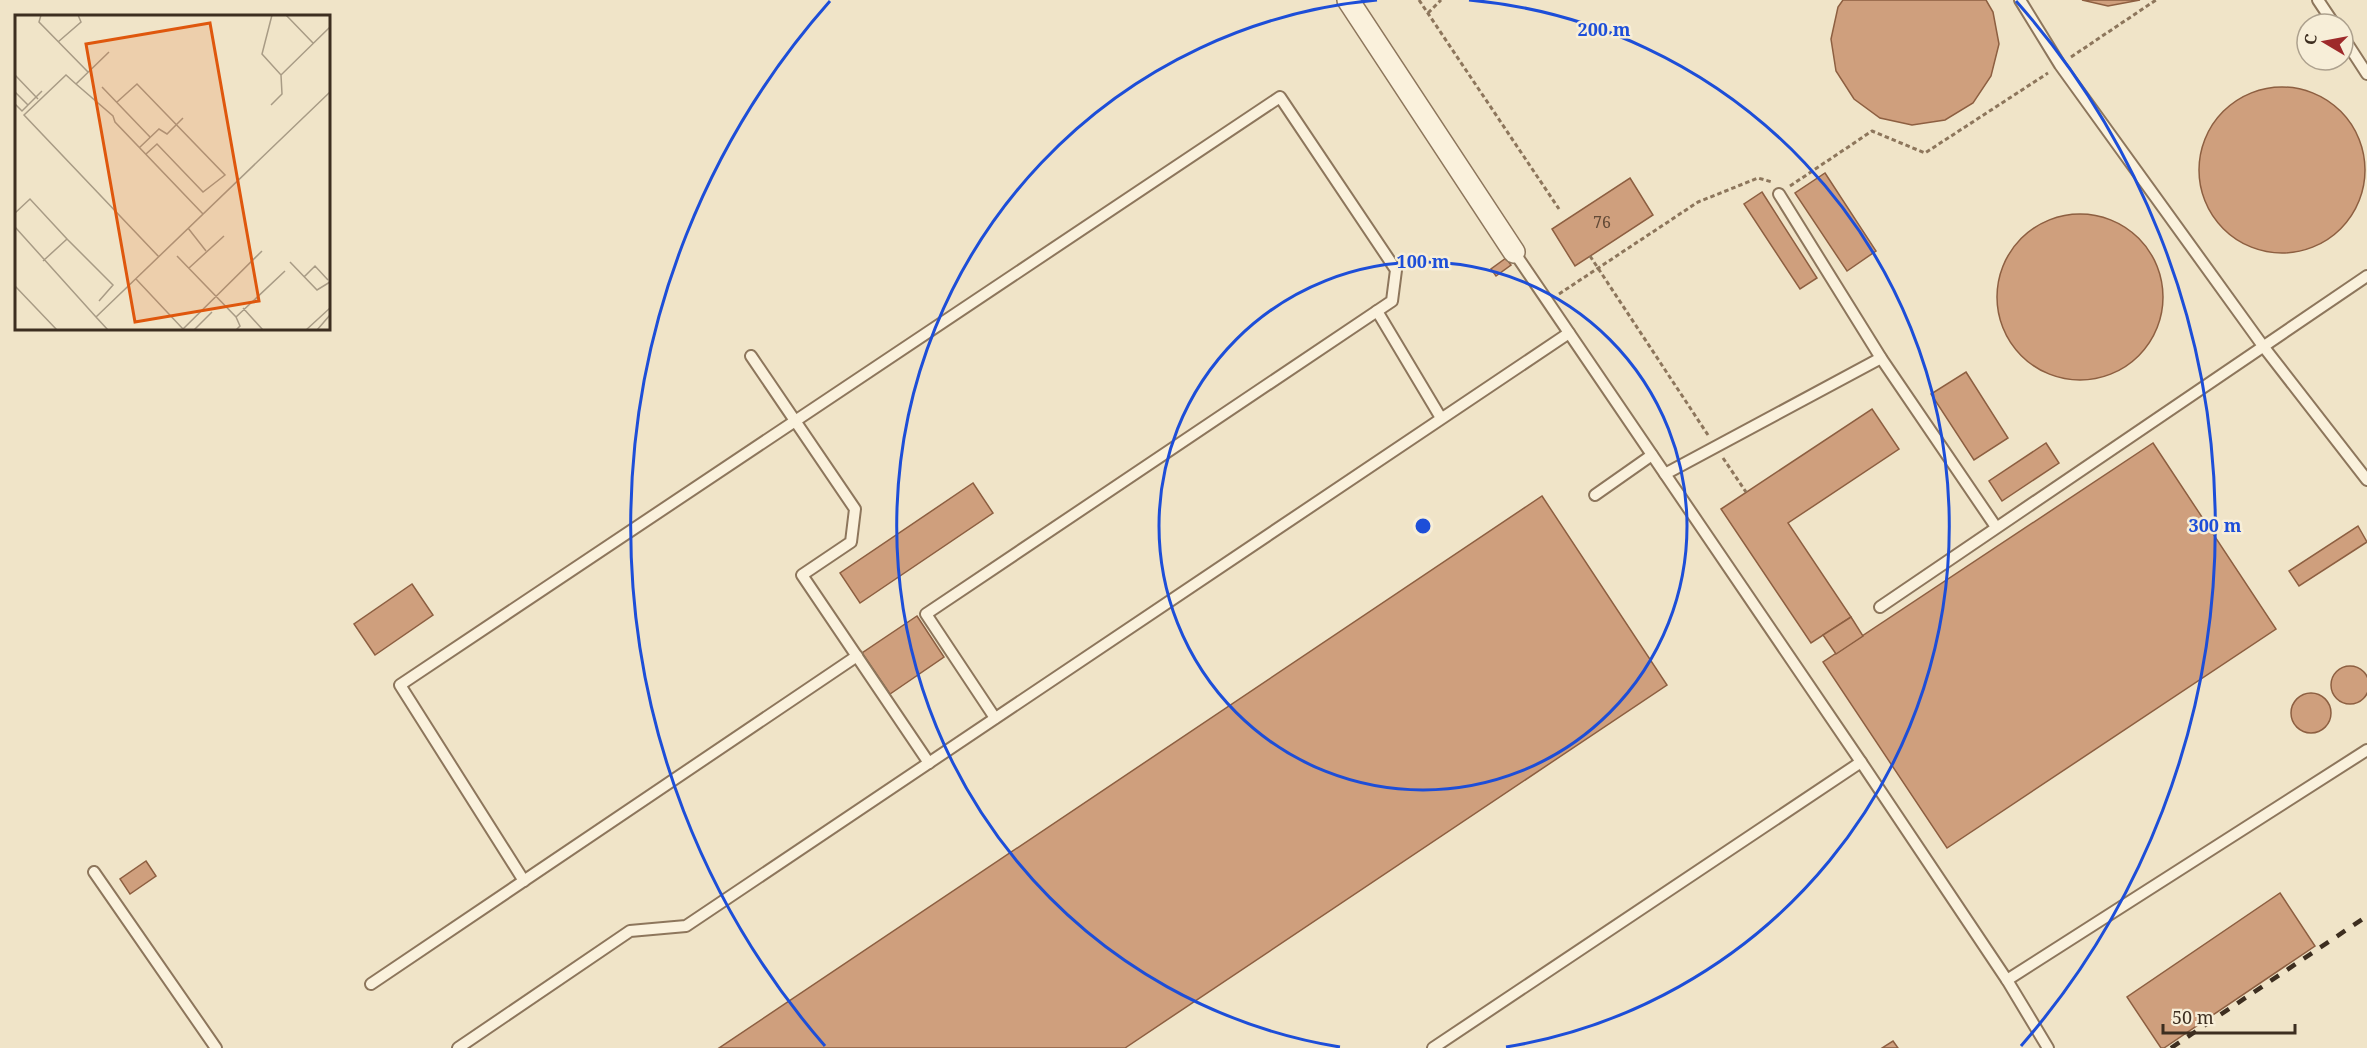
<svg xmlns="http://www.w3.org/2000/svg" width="2367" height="1048" font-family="'Noto Serif',serif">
	<rect width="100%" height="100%" fill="#f0e4c8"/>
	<g fill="#cf9f7d" stroke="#8d5f41" stroke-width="1.5">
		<path d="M1843,0H1986L1993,12L1999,44L1991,76L1973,103L1945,120L1912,125L1880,118L1854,99L1836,71L1831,39L1838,7Z"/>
		<path d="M2082,0H2140L2108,6Z"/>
		<circle cx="2282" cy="170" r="83"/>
		<path d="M1825,173L1876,251L1847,271L1795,193Z"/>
		<path d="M1630,178L1653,215L1575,266L1552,229Z"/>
		<path d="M1762,192L1817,278L1800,289L1744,204Z"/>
		<circle cx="2080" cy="297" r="83"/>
		<path d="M1506,258L1511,265L1496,276L1491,269Z"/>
		<path d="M1966,372L2008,438L1974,460L1931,394Z"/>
		<path d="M1872,409L1899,449L1788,523L1851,617L1811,643L1721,509Z"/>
		<path d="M2046,443L2059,463L2002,501L1989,481Z"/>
		<path d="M2153,443L2276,629L1947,848L1823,662Z"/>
		<path d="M973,483L993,513L860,603L840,573Z"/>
		<path d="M1542,496L1667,685L1125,1048H719Z"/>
		<path d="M2358,526L2367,542L2299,586L2289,571Z"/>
		<path d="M412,584L433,615L375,655L354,624Z"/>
		<path d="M917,616L944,657L890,694L862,653Z"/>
		<path d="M1851,617L1863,636L1836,654L1823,635Z"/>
		<circle cx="2350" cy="685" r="19"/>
		<circle cx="2311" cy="713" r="20"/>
		<path d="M146,861L156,876L130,894L120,879Z"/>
		<path d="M2280,893L2315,946L2164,1048H2161L2127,997Z"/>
		<path d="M1893,1041L1898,1048H1882Z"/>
	</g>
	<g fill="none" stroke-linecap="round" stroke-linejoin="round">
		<defs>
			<g id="lane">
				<path d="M2020,0L2060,65L2263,346L2367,480"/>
				<path d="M2318,0L2334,24"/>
				<path d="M2343,37L2367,74"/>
				<path d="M1779,194L1881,358L1996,527"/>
				<path d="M1514,252L1861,762L2007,980L2048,1048"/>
				<path d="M1377,311L1441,418"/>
				<path d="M751,356L855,509L851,542L802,575L929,763"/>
				<path d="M1665,474L1881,358"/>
				<path d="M1595,495L1652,455"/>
				<path d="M1880,607L2367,276"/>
				<path d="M94,872L216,1048"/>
				<path d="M524,881L400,685L1280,97L1396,270L1392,301L926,614L995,718"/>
				<path d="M2007,980L2367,750"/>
				<path d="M371,984L857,656"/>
				<path d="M458,1048L630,931L686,926L1569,333"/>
				<path d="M1433,1048L1861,762"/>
			</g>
			<path id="street" d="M1348,0L1514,252"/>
		</defs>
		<use href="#lane" stroke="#8d765c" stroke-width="14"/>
		<use href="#street" stroke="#8d765c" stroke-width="24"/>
		<g stroke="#8d765c" stroke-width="3" stroke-dasharray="4.5 3" stroke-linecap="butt">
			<path d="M1419,0L1559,209"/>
			<path d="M1428,13L1441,0"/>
			<path d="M2071,57L2156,0"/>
			<path d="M1790,186L1872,131L1925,153L2048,73"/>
			<path d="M1590,256L1708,435"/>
			<path d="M1559,294L1698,202L1758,178L1772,182"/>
			<path d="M1723,458L1746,492"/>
		</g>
		<use href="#lane" stroke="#faf1dc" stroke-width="10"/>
		<use href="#street" stroke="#faf1dc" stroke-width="21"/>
		<path stroke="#3d2e20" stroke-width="4.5" stroke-dasharray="10 10" stroke-linecap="butt" d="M2171,1048L2367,916"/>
	</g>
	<g fill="none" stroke="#1d4ed8" stroke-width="3">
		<circle cx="1423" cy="526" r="264"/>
		<path d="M1340 1047A528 528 0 0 1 1377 0M1469 0A528 528 0 0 1 1506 1047"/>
		<path d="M825 1046A792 792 0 0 1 830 1M2016 1A792 792 0 0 1 2021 1046"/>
	</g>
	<g text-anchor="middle" stroke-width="5" stroke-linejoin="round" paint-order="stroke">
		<g font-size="16" fill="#624a37">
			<text x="1602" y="228">76</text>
		</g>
	</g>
	<g transform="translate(15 15)">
		<rect width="315" height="315" fill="#f0e4c8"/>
		<path fill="none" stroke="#a89b85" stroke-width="1.5" d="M26,0L24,7L73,57M257,0L247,39L266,60L315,12M271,0L298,28M43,27L66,7L63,0M94,37L61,69L51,60L9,100L144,242M0,60L23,84M61,69L98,101L100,107L188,199M87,72L135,122M0,77L13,90M102,87L122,69L210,160L188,177L142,129L131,139M0,89L7,96L27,76M256,90L267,79L266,60M124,133L144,114L152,119L168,103M0,198L15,184L52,224L28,246M0,212L81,302M173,213L191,236M52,224L98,270L84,286M162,241L221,302L225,311L221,315M275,247L302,275L315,267M174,253L209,221M289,262L300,251L313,265M121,264L168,314M0,271L42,315M228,293L248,315M221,302L270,256M93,315L81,302L315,77M167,315L247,236M179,315L197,297M291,315L315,293M302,315L315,300"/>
		<path fill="#df570d" fill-opacity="0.15" stroke="#df570d" stroke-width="3" d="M195,8L244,286L120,307L71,29Z"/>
		<rect width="315" height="315" fill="none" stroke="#3d2e20" stroke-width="3"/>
	</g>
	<circle cx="1423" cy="526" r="9" fill="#1d4ed8" stroke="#f7eed8" stroke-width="3"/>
	<g font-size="18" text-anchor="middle" font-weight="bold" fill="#1d4ed8" stroke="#f7eed8" stroke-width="5" stroke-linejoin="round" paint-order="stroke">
		<text x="1604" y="36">200 m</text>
		<text x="1423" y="268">100 m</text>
		<text x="2215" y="532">300 m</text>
	</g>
	<g transform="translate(2325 42) rotate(280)"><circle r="28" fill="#f7eed8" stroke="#ada18e" stroke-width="1.5"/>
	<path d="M0-4.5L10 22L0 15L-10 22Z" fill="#9e2a2b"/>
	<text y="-9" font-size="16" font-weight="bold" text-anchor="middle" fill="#3d2e20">С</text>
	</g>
	<path d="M2163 1024v9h132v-9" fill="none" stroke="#3d2e20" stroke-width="3"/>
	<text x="2172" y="1024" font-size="18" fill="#3d2e20" stroke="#f7eed8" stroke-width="4.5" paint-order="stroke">50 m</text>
</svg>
